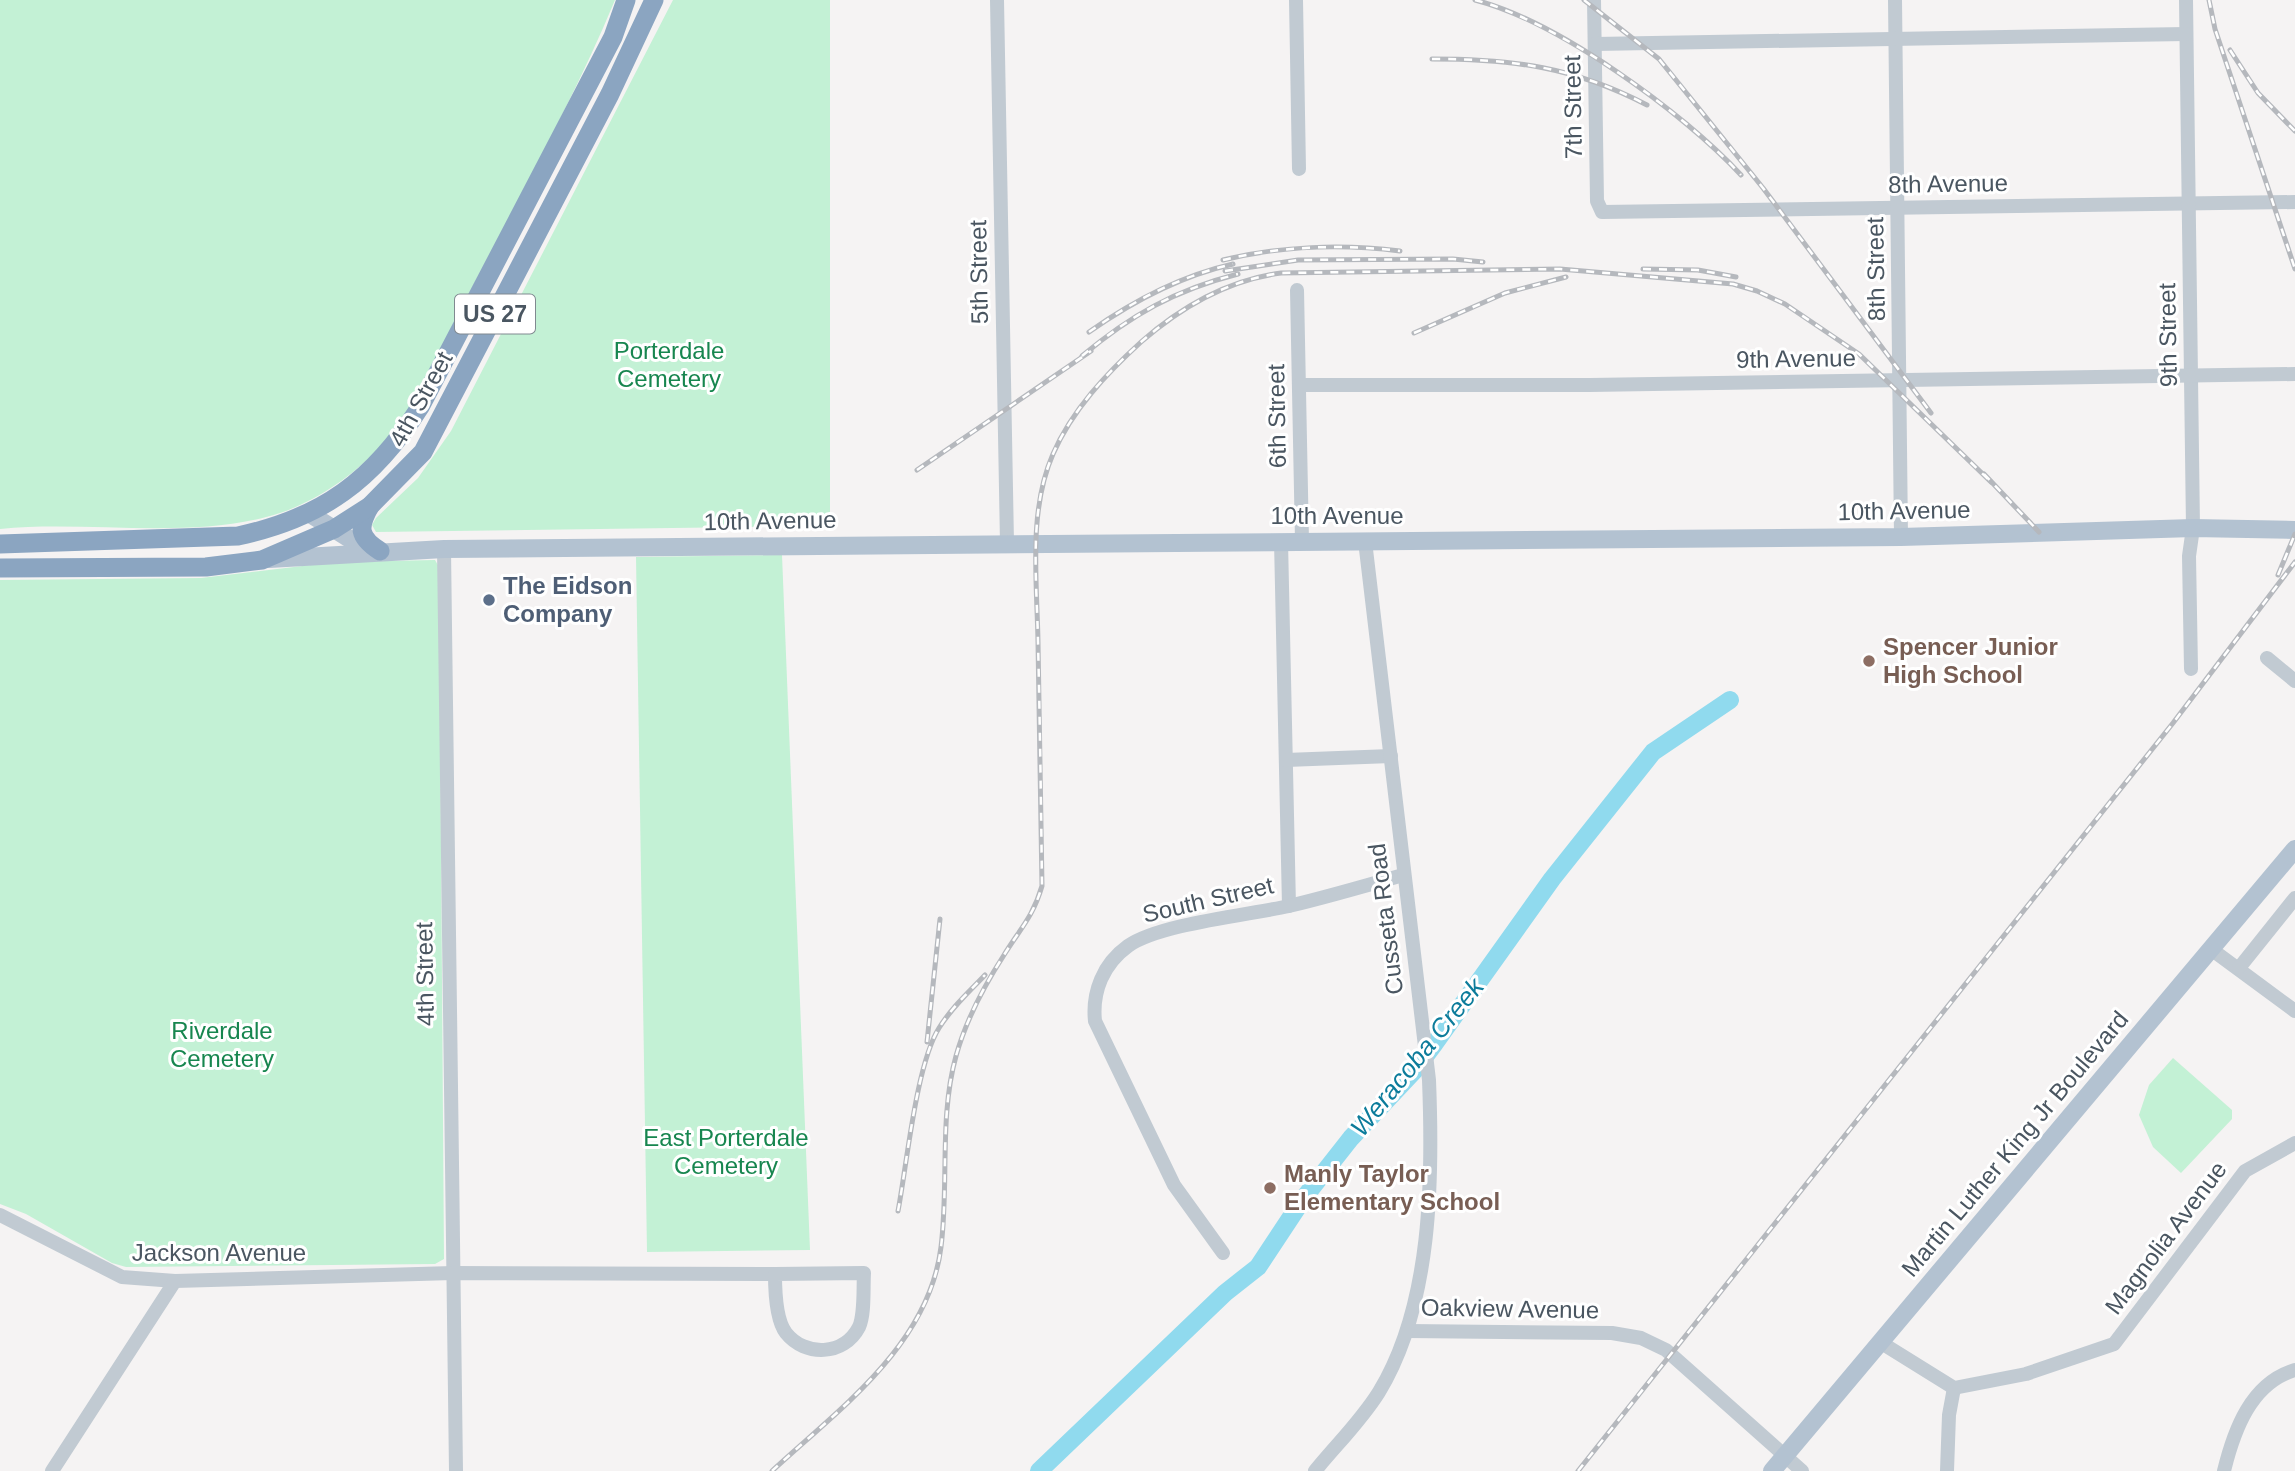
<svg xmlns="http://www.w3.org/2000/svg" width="2295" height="1471" font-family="Arial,sans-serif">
	<rect width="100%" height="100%" fill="#f5f3f3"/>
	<g fill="#c3f1d5">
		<path d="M0,0H615C572,103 518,200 466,299C439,349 417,408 377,450C351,477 316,501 280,513C196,541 88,520 0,529Z"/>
		<path d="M673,0H830V526L376,532L372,525L376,518L418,478L451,431Z"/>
		<path d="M782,555L810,1250L647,1252L636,557Z"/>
		<path d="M435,560L439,567L444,1259L435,1264L126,1267L112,1263L26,1214L0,1204V580L201,578L336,562Z"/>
		<path d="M2173,1058L2232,1110V1119L2181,1173L2153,1147L2139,1115L2149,1085Z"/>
	</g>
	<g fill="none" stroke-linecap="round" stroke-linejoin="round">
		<path stroke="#90daee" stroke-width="18" d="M1039,1471L1225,1293L1258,1267L1303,1199L1351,1138L1414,1071L1435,1043L1552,879L1653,752L1730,700"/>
		<g stroke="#c1cad2" stroke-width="14">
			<path d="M997,0L1007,543"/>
			<path d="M1296,0L1299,169"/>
			<path d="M1594,0L1597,201L1602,212L2295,202"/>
			<path d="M1895,0L1901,537"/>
			<path d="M2186,0L2193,528L2189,556L2191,669"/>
			<path d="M1595,44L2186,34"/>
			<path d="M1297,290L1302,541"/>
			<path d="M1299,385H1590L2295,374"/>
			<path d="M1281,541L1289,906"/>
			<path d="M444,549L456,1471"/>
			<path d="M2267,658L2295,681"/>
			<path d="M1286,760L1391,756"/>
			<path d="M2211,949L2295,1011"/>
			<path d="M2239,968L2295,898"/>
			<path d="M0,1215L122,1277L175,1281L453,1273L775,1274"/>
			<path d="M1223,1253L1174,1185L1095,1021C1092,992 1103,964 1128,946C1159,924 1248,915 1289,906C1327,897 1365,886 1403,875"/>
			<path d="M864,1273C863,1288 865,1314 859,1327C844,1356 805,1357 786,1333C776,1320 775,1290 775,1274Z"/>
			<path d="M1408,1331L1612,1333L1641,1338L1666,1350L1802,1471"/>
			<path d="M1880,1342L1954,1388L2026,1374L2114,1344L2245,1171L2295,1143"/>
			<path d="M52,1471L175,1281"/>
			<path d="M1315,1471C1336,1445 1361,1421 1379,1392C1432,1305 1433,1179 1429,1080L1365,541"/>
			<path d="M1947,1471L1949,1415L1954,1388"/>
			<path d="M2224,1471C2234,1430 2251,1383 2295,1370"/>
		</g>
		<g stroke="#b3c2d1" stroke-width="18">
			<path d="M310,514L364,548L376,550"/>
			<path d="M269,559L444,549L1901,537L2193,528L2295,530"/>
			<path d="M1772,1471L2295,849"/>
		</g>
		<g stroke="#8ba5c1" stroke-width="19">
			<path d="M370,506C358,527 358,537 380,551"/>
			<path d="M0,544L238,536C322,518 374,480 420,407L613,37L626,0"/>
			<path d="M0,568L206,567L262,560L334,529L370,506L423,452L610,94L654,0"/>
		</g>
		<defs>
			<g id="rail">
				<path d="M1475,0C1557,21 1683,112 1741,175"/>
				<path d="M1584,0L1659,59L1763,188L1931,413"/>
				<path d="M2209,0L2215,29L2295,269"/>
				<path d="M2230,50L2258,93L2295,131"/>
				<path d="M1432,59C1514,59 1574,67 1647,105"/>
				<path d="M1223,260C1280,246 1343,244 1400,251"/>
				<path d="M1643,269L1698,270L1736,277"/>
				<path d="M1225,271L1298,260L1453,259L1483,262"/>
				<path d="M1089,332C1133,301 1180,276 1233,264"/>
				<path d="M1414,333L1505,293L1566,277"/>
				<path d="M1082,356C1131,315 1175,290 1238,274"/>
				<path d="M917,470L1091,351"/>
				<path d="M1984,474L2039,532"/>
				<path d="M2278,575L2295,534"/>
				<path d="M927,1042L940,919"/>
				<path d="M898,1211C907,1164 916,1065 939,1028C952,1007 969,992 985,975"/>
				<path d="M772,1471C839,1409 929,1345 941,1247C949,1184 939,1117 956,1056C966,1020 984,986 1004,955C1020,929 1033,917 1042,886C1041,805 1040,724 1038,642C1037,581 1028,511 1053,454C1072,410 1107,373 1141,342C1181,307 1228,280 1281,273L1560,269L1733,284L1757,291L1785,304L1859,354L1991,482"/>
				<path d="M1578,1471L2173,723L2295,562"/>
			</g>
		</defs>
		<use href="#rail" stroke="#b5b8bd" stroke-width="5"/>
		<use href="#rail" stroke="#fff" stroke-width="2.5" stroke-dasharray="8" stroke-linecap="butt"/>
	</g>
	<circle fill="#5c6f8a" stroke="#fff" stroke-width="2.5" cx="489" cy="600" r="7"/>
	<g fill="#8d6e63" stroke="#fff" stroke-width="2.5">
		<circle cx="1869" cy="661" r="7"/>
		<circle cx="1270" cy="1188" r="7"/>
	</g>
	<g text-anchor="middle" stroke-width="6" stroke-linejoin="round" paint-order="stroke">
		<rect fill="#fff" stroke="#808990" stroke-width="2" x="455" y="294.5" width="80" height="39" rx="5"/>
		<g font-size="23" font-weight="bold" fill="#4a5661">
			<text x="495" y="322">US 27</text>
		</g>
		<g font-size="24" fill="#4a5661" stroke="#fff">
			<text transform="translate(1573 107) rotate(-91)" y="8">7th Street</text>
			<text transform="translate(1948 184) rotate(-1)" y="8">8th Avenue</text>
			<text transform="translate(1876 269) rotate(-91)" y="8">8th Street</text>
			<text transform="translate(979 272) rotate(-91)" y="8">5th Street</text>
			<text transform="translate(2168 335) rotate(-91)" y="8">9th Street</text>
			<text transform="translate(1796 359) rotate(-1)" y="8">9th Avenue</text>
			<text transform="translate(421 399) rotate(-61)" y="8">4th Street</text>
			<text transform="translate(1277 416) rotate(-91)" y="8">6th Street</text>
			<text transform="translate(1904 511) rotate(-1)" y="8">10th Avenue</text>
			<text x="1337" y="524">10th Avenue</text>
			<text transform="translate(770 521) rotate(-1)" y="8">10th Avenue</text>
			<text transform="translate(1208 900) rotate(-13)" y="8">South Street</text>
			<text transform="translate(1386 919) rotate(-97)" y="8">Cusseta Road</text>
			<text transform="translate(425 974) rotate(-91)" y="8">4th Street</text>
			<text transform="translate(2015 1144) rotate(-50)" y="8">Martin Luther King Jr Boulevard</text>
			<text transform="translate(2166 1238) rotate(-53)" y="8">Magnolia Avenue</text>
			<text x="219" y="1261">Jackson Avenue</text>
			<text transform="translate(1510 1309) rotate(1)" y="8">Oakview Avenue</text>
		</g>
		<g font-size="24" fill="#17864f" stroke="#fff">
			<text x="669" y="359">Porterdale<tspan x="669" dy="28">Cemetery</tspan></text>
			<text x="222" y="1039">Riverdale<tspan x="222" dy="28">Cemetery</tspan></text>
			<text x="726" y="1146">East Porterdale<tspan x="726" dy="28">Cemetery</tspan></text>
		</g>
		<g font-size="24" font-weight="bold" fill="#4e5e75" stroke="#fff" text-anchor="start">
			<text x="503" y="594">The Eidson<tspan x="503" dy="28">Company</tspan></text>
		</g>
		<g font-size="24" font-weight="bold" fill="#785e54" stroke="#fff" text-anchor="start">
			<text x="1883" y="655">Spencer Junior<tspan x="1883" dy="28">High School</tspan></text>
			<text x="1284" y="1182">Manly Taylor<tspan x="1284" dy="28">Elementary School</tspan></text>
		</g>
		<g font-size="26" font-style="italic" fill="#0c7c9b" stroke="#fff">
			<text transform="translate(1417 1057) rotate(-51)" y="9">Weracoba Creek</text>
		</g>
	</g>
</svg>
